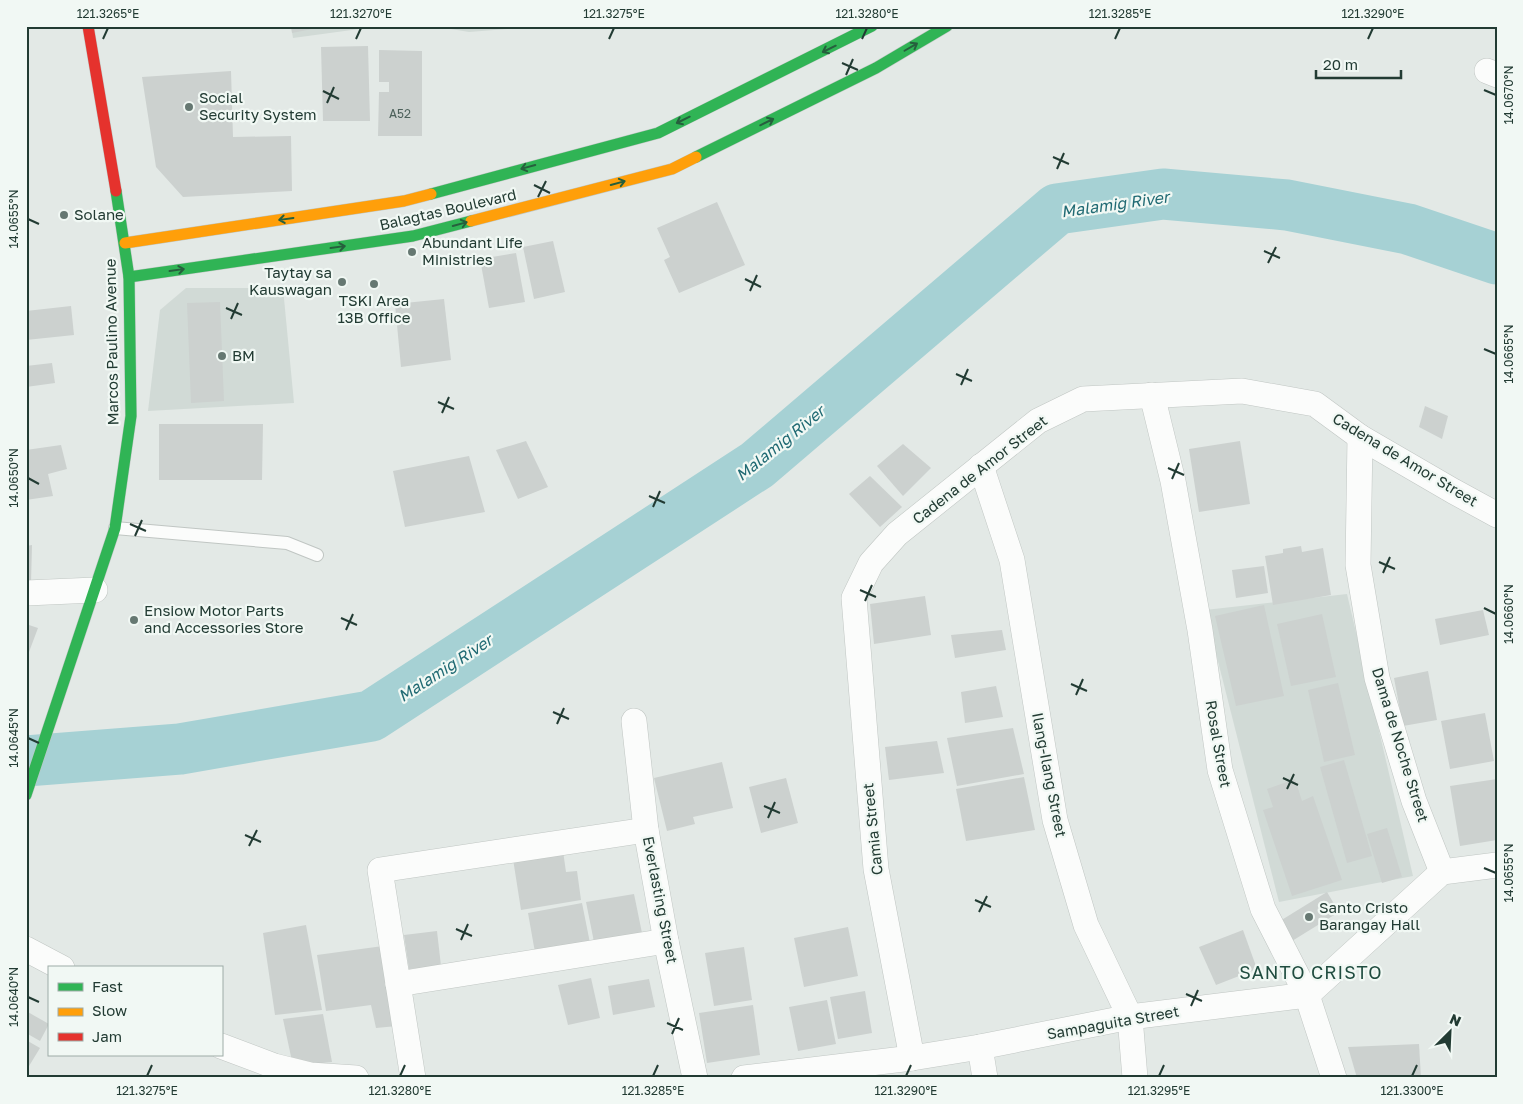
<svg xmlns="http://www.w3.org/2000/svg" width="1523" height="1104" font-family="'Golos Text',sans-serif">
	<rect width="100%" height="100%" fill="#e3e9e6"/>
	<g fill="#d1dad6">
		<path d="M291,26H392L374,27L293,38Z"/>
		<path d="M433,26H546L469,32Z"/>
		<path d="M186,288H283L294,403L148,411L160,310Z"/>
		<path d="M1347,594L1413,876L1279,902L1205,610Z"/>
	</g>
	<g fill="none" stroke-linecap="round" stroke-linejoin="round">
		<path stroke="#a6d1d4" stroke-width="51" d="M26,761L180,749L371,716L757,465L1057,209L1163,194L1287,205L1408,229L1497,259"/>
	</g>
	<g fill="#ccd1cf">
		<path d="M291,26H322V27L292,33Z"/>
		<path d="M368,46L370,121H323L321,47Z"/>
		<path d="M379,50L422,51V136H378L379,92H389V82H379Z"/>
		<path d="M231,71L233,137L291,136L292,191L183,197L156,167L142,77Z"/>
		<path d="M717,202L745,265L679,293L664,260L670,257L657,228Z"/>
		<path d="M553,241L565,292L534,299L523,247Z"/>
		<path d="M516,253L525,302L489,308L480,259Z"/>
		<path d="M444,299L451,360L401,367L395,304Z"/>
		<path d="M220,302L224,401L191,403L187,303Z"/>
		<path d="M71,306L74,335L26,340V311Z"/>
		<path d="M52,363L55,383L26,387V366Z"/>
		<path d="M1425,406L1448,416L1442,439L1419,427Z"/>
		<path d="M159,424H263L262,480H159Z"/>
		<path d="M526,441L548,487L518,499L496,450Z"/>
		<path d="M1240,441L1250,504L1199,512L1189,449Z"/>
		<path d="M903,444L931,468L903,496L877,466Z"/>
		<path d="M61,445L67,469L48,474L53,496L26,500V450Z"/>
		<path d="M469,456L485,512L405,527L393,471Z"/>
		<path d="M870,476L902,507L880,527L849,494Z"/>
		<path d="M32,545L31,583H26V546Z"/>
		<path d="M1301,546L1302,552L1323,548L1331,595L1273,605L1265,556L1283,553V549Z"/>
		<path d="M1264,566L1268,593L1236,598L1232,570Z"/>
		<path d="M925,596L931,635L874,644L870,604Z"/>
		<path d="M1264,605L1284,696L1236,706L1215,616Z"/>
		<path d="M1483,610L1489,635L1440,645L1435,619Z"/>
		<path d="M1322,614L1336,677L1291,686L1277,624Z"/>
		<path d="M26,624L38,628L26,660Z"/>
		<path d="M1002,630L1006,650L955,658L951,635Z"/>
		<path d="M1428,671L1437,720L1403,726L1394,678Z"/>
		<path d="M1338,683L1355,755L1324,762L1308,690Z"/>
		<path d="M996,686L1003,717L965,723L961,692Z"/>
		<path d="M1485,713L1494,761L1450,769L1441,721Z"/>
		<path d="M1013,728L1024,774L957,786L947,738Z"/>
		<path d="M937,741L944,773L889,780L885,747Z"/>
		<path d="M1344,760L1372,856L1347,863L1320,767Z"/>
		<path d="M722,762L733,808L693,817L695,824L667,831L654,778Z"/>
		<path d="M1024,777L1035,830L966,841L956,789Z"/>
		<path d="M786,778L798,823L761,833L749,787Z"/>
		<path d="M1295,779L1302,801L1313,796L1342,880L1292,896L1263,810L1273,807L1267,789Z"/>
		<path d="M1497,779V840L1460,846L1450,786Z"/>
		<path d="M1387,828L1402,877L1382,883L1367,834Z"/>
		<path d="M563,851L566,872L577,871L581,900L521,910L513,859Z"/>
		<path d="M1327,892L1339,912L1292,941L1280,921Z"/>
		<path d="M634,894L642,933L594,942L586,902Z"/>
		<path d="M582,903L591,948L536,958L528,913Z"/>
		<path d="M306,925L322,1010L275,1015L263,933Z"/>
		<path d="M848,927L858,976L804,987L794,938Z"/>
		<path d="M1243,930L1257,969L1216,985L1199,947Z"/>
		<path d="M437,931L441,966L409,969L404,935Z"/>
		<path d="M383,946L397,1026L376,1028L371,1005L326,1011L317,955Z"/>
		<path d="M744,947L752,1000L714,1006L705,953Z"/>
		<path d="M591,978L600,1018L568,1025L558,985Z"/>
		<path d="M649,979L655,1007L613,1015L608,986Z"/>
		<path d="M865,991L872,1033L838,1039L830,997Z"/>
		<path d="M827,1000L836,1044L798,1051L789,1007Z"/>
		<path d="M753,1005L760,1055L707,1063L699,1013Z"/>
		<path d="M26,1011L49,1024L40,1041L26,1033Z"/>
		<path d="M323,1014L332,1062L293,1066L283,1019Z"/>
		<path d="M26,1040L40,1048L26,1071Z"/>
		<path d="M1419,1044L1421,1078H1357L1348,1047Z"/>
	</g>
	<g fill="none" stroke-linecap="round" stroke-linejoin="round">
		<defs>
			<path id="lane" d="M115,528L287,543L317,555"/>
			<g id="street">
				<path d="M1487,71L1497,75"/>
				<path d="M1152,395L1173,481L1200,630L1220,770L1263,909L1307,995L1334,1078"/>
				<path d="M1360,437L1358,565L1377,678L1414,801L1442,872"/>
				<path d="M981,466L1012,560L1055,820L1086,925L1130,1017L1135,1078"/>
				<path d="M26,593L95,590"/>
				<path d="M634,721L646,830L666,941L695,1078"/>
				<path d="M26,949L62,968"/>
				<path d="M398,984L666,941"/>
				<path d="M221,1046L274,1066L310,1075L356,1078"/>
				<path d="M980,1047L985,1078"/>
				<path d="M912,1058L876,869L854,598L871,563L897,534L1038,421L1083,399L1242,391L1315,404L1360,437L1453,491L1497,515"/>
				<path d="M413,1078L380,870L646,830"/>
				<path d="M744,1078L912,1058L980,1047L1130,1017L1307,995L1442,872L1497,865"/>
			</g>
			<g id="fast">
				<path d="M696,157L876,68L947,26"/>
				<path d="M431,194L658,133L872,26"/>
				<path d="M129,277L413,236L471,221"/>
				<path d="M26,795L115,528L131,416L129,277L116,191"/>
			</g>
			<g id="slow">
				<path d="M471,221L672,169L696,157"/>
				<path d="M125,243L404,201L431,194"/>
			</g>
			<path id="jam" d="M88,26L116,191"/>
		</defs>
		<use href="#lane" stroke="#c0c6c3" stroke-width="14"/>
		<use href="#street" stroke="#c0c6c3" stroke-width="26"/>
		<use href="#fast" stroke="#bfc6c3" stroke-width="12"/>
		<use href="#slow" stroke="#bfc6c3" stroke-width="12"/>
		<use href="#jam" stroke="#bfc6c3" stroke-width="12"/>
		<use href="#lane" stroke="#fbfcfb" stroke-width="12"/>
		<use href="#street" stroke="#fbfcfb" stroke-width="25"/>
		<use href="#fast" stroke="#30b455" stroke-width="11"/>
		<use href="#slow" stroke="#ff9f0a" stroke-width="11"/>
		<use href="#jam" stroke="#e5322d" stroke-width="11"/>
	</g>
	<defs><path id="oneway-shaft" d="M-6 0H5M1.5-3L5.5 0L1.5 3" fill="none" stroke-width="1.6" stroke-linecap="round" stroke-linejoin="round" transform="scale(1.25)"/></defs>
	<g stroke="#265f3d">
		<use href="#oneway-shaft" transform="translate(911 47) rotate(-30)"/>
		<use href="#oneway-shaft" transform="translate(829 49) rotate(154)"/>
		<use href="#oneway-shaft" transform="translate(683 120) rotate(154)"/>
		<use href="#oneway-shaft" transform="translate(767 122) rotate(-26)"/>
		<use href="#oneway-shaft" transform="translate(528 167) rotate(165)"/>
		<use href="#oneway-shaft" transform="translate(618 183) rotate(-15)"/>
		<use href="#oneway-shaft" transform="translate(286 219) rotate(172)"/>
		<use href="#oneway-shaft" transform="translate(460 224) rotate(-15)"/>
		<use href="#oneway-shaft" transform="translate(338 247) rotate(-8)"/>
		<use href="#oneway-shaft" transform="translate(177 270) rotate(-8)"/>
	</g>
	<path fill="none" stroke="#223b33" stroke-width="2" d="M103,39L108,28M356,39L361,28M609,39L614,28M862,39L867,28M1115,39L1120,28M1368,39L1373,28M842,63L858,70M846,75L853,59M1484,90L1496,95M323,91L339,99M327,103L334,87M1053,157L1069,164M1057,169L1064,153M534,185L550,193M538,197L546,181M28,219L39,224M1264,251L1280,258M1268,263L1276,247M745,279L761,287M750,291L757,275M226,308L242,315M231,319L238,303M1484,349L1496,354M956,374L972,381M961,385L968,369M438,402L454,409M442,413L449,397M1168,468L1184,475M28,478L39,484M1172,479L1179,463M649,496L665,503M653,507L660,491M130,524L146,531M135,536L142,520M1379,562L1395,569M1383,573L1390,557M860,590L876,597M865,601L872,585M1484,608L1496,614M341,618L357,625M346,630L353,614M1071,684L1087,691M1076,695L1083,679M553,712L569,719M557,724L564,708M28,738L39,743M1283,778L1298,785M1287,789L1294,774M764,806L780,813M768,818L775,802M245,835L261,842M249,846L257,830M1484,868L1496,873M975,900L991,907M979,912L987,896M456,929L472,936M461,940L468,924M1186,994L1202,1001M28,997L39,1002M1191,1006L1198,990M667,1023L683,1030M672,1034L679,1018M147,1076L152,1065M400,1076L405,1065M653,1076L658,1065M906,1076L911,1065M1159,1076L1164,1065M1412,1076L1417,1065"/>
	<g fill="#667872" stroke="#f1f8f4" stroke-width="2">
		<circle cx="189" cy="107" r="5"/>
		<circle cx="64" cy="215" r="5"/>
		<circle cx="412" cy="252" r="5"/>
		<circle cx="342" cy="282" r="5"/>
		<circle cx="374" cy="284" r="5"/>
		<circle cx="222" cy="356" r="5"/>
		<circle cx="134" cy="620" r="5"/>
		<circle cx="1309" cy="917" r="5"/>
	</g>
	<g text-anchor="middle" stroke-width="4.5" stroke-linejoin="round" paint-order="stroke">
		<g font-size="12" fill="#4d615b">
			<text x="400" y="118">A52</text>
		</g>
		<g font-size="15" fill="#223b33" stroke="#f1f8f4" text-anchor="start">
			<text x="199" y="103">Social<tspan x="199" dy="17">Security System</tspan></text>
			<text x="74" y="220">Solane</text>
			<text x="422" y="248">Abundant Life<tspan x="422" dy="17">Ministries</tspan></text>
			<text x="332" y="278" text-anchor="end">Taytay sa<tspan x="332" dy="17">Kauswagan</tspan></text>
			<text x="374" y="306" text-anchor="middle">TSKI Area<tspan x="374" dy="17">13B Office</tspan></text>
			<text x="232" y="361">BM</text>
			<text x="144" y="616">Ensiow Motor Parts<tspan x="144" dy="17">and Accessories Store</tspan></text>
			<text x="1319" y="913">Santo Cristo<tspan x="1319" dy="17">Barangay Hall</tspan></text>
		</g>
		<g font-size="15" fill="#223b33" stroke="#f1f8f4">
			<text transform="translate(448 210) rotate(-13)" y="5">Balagtas Boulevard</text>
			<text transform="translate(112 342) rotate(-91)" y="5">Marcos Paulino Avenue</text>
			<text transform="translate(1405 460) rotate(31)" y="5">Cadena de Amor Street</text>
			<text transform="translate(980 470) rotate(-38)" y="5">Cadena de Amor Street</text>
			<text transform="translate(1218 744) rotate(80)" y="5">Rosal Street</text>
			<text transform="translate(1400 745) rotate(73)" y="5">Dama de Noche Street</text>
			<text transform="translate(1049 775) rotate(79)" y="5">Ilang-Ilang Street</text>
			<text transform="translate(873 829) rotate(-96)" y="5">Camia Street</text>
			<text transform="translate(660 900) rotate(79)" y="5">Everlasting Street</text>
			<text transform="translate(1113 1023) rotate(-10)" y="5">Sampaguita Street</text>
		</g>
		<g font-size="16" font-style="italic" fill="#206a73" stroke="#f1f8f4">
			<text transform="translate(1115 204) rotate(-8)" y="6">Malamig River</text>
			<text transform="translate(780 443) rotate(-39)" y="6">Malamig River</text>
			<text transform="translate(445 668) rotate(-33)" y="6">Malamig River</text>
		</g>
		<g font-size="18" letter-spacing="1" fill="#1f4c3f" stroke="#f1f8f4">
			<text x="1311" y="979">SANTO CRISTO</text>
		</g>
	</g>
	<rect width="1523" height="1104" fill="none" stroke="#f1f8f4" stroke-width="55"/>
	<rect x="48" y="966" width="175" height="90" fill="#f1f8f4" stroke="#9eaca7"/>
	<rect x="58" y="983" width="25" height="8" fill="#30b455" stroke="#9eaca7"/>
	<text x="92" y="992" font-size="15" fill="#223b33">Fast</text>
	<rect x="58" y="1008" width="25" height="8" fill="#ff9f0a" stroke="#9eaca7"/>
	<text x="92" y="1016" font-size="15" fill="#223b33">Slow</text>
	<rect x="58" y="1033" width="25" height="8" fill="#e5322d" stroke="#9eaca7"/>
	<text x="92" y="1042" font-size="15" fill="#223b33">Jam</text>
	<g transform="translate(1450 1032) rotate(24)" stroke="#f1f8f4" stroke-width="4" paint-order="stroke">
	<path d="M0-4L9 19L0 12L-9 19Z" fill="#223b33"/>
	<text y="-8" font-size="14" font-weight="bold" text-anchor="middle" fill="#223b33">N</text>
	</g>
	<path d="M1316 70v8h85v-8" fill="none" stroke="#223b33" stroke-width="2.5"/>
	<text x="1323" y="70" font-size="15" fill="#223b33" stroke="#f1f8f4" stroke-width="4" paint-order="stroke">20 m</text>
	<rect x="28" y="28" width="1468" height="1048" fill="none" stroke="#223b33" stroke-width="2"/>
	<g font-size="12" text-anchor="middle" fill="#223b33">
		<text x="108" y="18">121.3265°E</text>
		<text x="361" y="18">121.3270°E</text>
		<text x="614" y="18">121.3275°E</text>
		<text x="867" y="18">121.3280°E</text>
		<text x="1120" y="18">121.3285°E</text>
		<text x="1373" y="18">121.3290°E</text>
		<text transform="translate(1509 95) rotate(-90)" y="4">14.0670°N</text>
		<text transform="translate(14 219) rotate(-90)" y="4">14.0655°N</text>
		<text transform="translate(1509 354) rotate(-90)" y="4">14.0665°N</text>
		<text transform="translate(14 478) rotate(-90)" y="4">14.0650°N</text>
		<text transform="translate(1509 614) rotate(-90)" y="4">14.0660°N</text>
		<text transform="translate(14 738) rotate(-90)" y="4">14.0645°N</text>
		<text transform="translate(1509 873) rotate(-90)" y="4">14.0655°N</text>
		<text transform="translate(14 997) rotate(-90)" y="4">14.0640°N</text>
		<text x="147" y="1095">121.3275°E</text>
		<text x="400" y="1095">121.3280°E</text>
		<text x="653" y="1095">121.3285°E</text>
		<text x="906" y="1095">121.3290°E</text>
		<text x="1159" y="1095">121.3295°E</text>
		<text x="1412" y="1095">121.3300°E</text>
	</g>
</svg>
